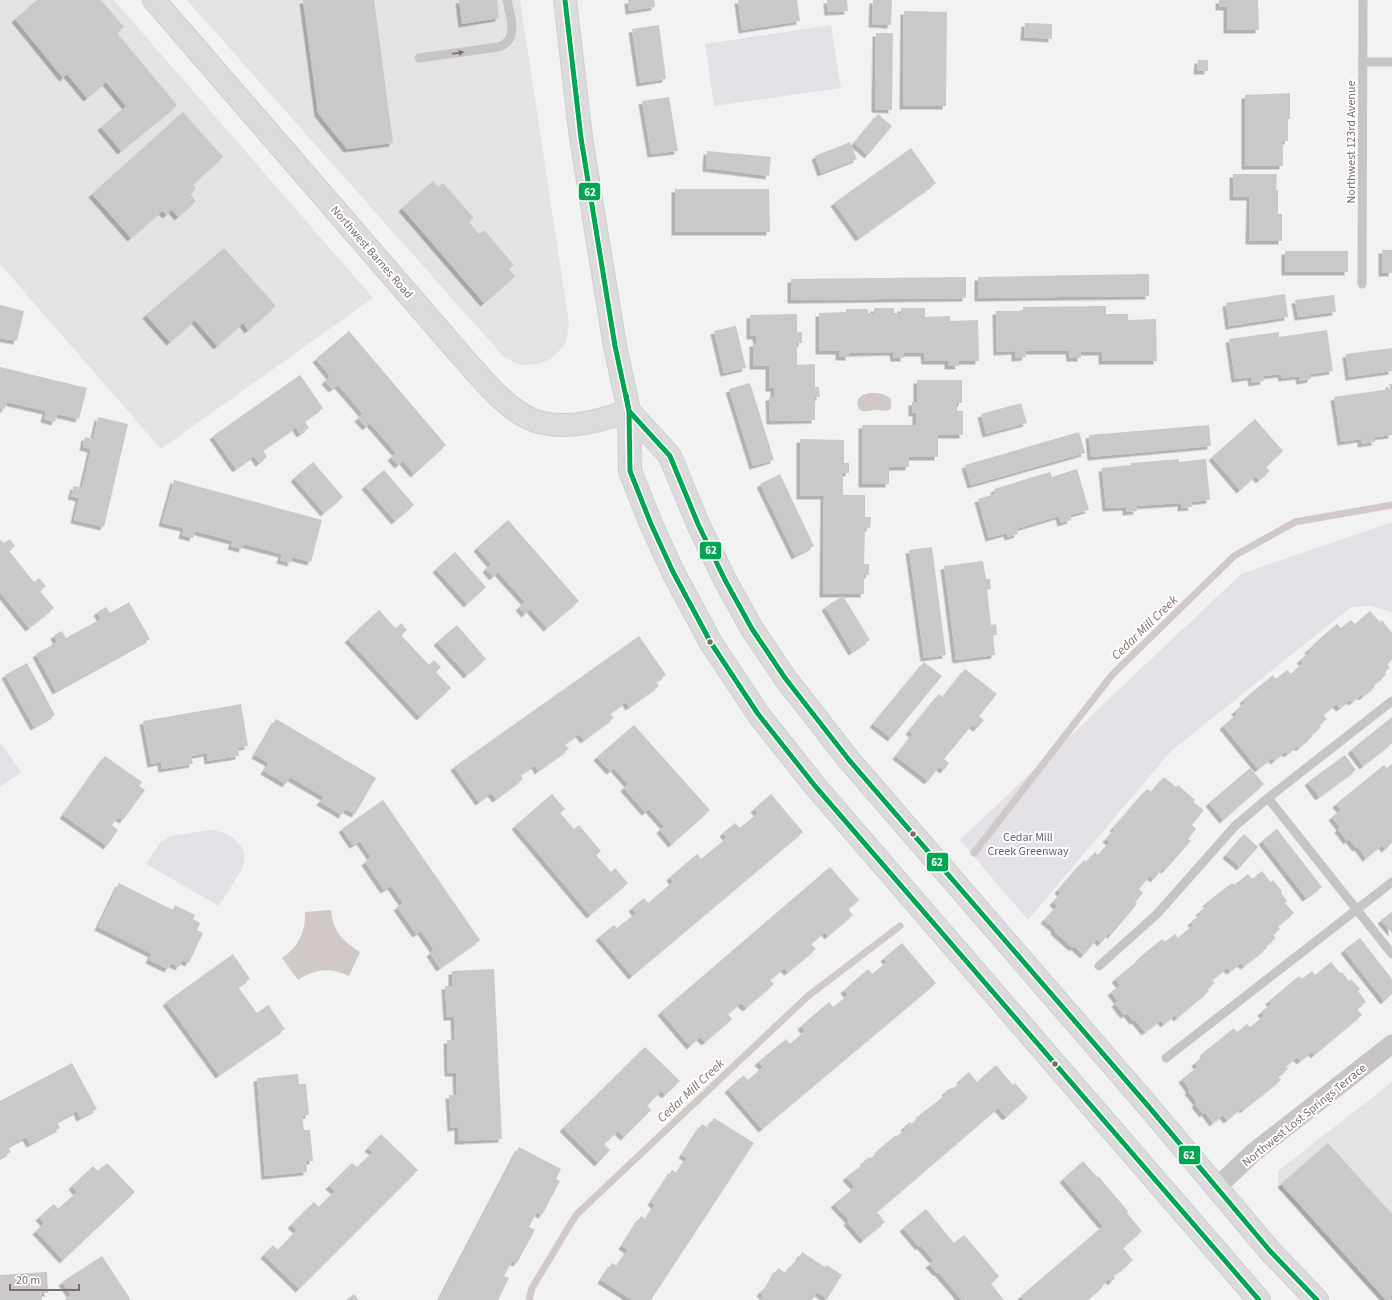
<svg xmlns="http://www.w3.org/2000/svg" width="1392" height="1300" font-family="'Source Sans 3',sans-serif">
	<defs>
		<filter id="shadow"><feDropShadow dx="-3.5" dy="3.5" stdDeviation="0" flood-color="#0004"/></filter>
	</defs>
	<rect width="100%" height="100%" fill="#f2f2f3"/>
	<g fill="#e4e2e3">
		<path d="M0,0H114L373,298L161,449L0,264Z"/>
		<path d="M187,0H520L569,323L568,331L566,342L559,351L551,359L538,364L524,365L513,362L503,356Z"/>
		<path d="M1392,1082V1300H1381L1333,1249L1278,1187V1171Z"/>
	</g>
	<g fill="#e3e1e6">
		<path d="M831,25L841,88L714,106L705,44Z"/>
		<path d="M1392,522V612L1371,606L1351,607L1171,751L1028,920L960,840L1241,574Z"/>
		<path d="M0,742L21,772L0,787Z"/>
		<path d="M210,830C228,831 248,843 244,864C243,870 223,898 219,906L146,864L160,843L171,836Z"/>
	</g>
	<g fill="#d1c9c8">
		<path d="M869,393C878,393 884,393 891,399C893,414 886,411 876,410C870,410 866,413 860,410C854,400 860,395 869,393Z"/>
		<path d="M331,910C333,932 342,940 360,952L349,976C330,967 315,969 298,980L282,958C298,947 306,932 305,912Z"/>
	</g>
	<g fill="none" stroke-linecap="round" stroke-linejoin="round">
		<g stroke="#d1c9c8" stroke-width="7">
			<path d="M974,853L1112,675L1234,556L1295,522L1392,505"/>
			<path d="M529,1300L532,1288L576,1215L808,996L900,926"/>
		</g>
	</g>
	<g fill="#cac8c9" filter="url(#shadow)">
		<path d="M37,0H101L124,27L117,33L177,105L121,151L101,127L126,106L106,82L87,98L67,74L63,78L15,19Z"/>
		<path d="M303,0H374L393,143L347,149L318,113Z"/>
		<path d="M459,0H497L499,18L462,24Z"/>
		<path d="M628,0H654L655,7L629,11Z"/>
		<path d="M738,0H797L800,21L742,30Z"/>
		<path d="M827,0H847L848,11L828,12Z"/>
		<path d="M873,0H892L891,25L872,24Z"/>
		<path d="M1219,0H1258L1259,30H1227V7H1219Z"/>
		<path d="M904,11L947,12L946,106H903Z"/>
		<path d="M1025,23L1052,24V39L1024,37Z"/>
		<path d="M659,25L666,79L640,83L632,29Z"/>
		<path d="M876,33H893L892,110L875,109Z"/>
		<path d="M1198,60H1208V71H1197Z"/>
		<path d="M1290,93V119H1288V141H1283V166H1245V95Z"/>
		<path d="M669,97L678,151L651,154L642,101Z"/>
		<path d="M183,112L223,157L193,184L196,189L190,194L196,201L178,217L172,210L166,215L162,211L131,238L92,194Z"/>
		<path d="M878,114L892,126L868,155L854,143Z"/>
		<path d="M850,142L857,159L821,173L815,156Z"/>
		<path d="M911,148L936,183L859,238L834,203Z"/>
		<path d="M707,151L771,157L769,176L706,168Z"/>
		<path d="M1233,174H1277L1276,190H1278V214H1282V241H1249L1250,197H1233Z"/>
		<path d="M433,181L438,187L443,183L474,218L469,222L479,234L484,230L514,265L509,269L515,276L484,303L402,208Z"/>
		<path d="M675,189H769L770,232H675Z"/>
		<path d="M224,248L276,306L248,330L243,323L217,346L195,320L170,342L146,315Z"/>
		<rect x="1382" y="250" width="10" height="23"/>
		<rect x="1285" y="251" width="63" height="21"/>
		<path d="M1149,274V296L978,298V277Z"/>
		<path d="M966,277V298L791,300V279Z"/>
		<path d="M1285,294L1288,317L1229,326L1226,303Z"/>
		<path d="M1334,295L1336,312L1298,317L1295,300Z"/>
		<path d="M0,305L24,311L17,341L0,338Z"/>
		<path d="M1106,306V314H1128V320L1156,319L1157,361H1102V352H1081V358H1070L1069,351H1025L1026,357L1015,358V351L997,352L996,311H1023V307Z"/>
		<path d="M874,308H894V313H901V308H925V317L950,316V321L978,320L979,361H958L959,366H948V361H925L924,353H904V358H894L893,352L849,353V357H839V351H819V313L846,312V309H868V313H874Z"/>
		<path d="M797,314V332H802V343H797V365L815,364V387H819L820,397H815V420L770,421L769,397H774V388H769V366H753V343H757L756,336H750V315Z"/>
		<path d="M736,326L746,368L724,373L714,331Z"/>
		<path d="M1327,330L1333,371L1311,374V379L1300,381L1299,376L1282,378L1281,374L1263,376L1264,381L1252,383L1251,377L1235,379L1229,339L1279,332V337Z"/>
		<path d="M349,331L446,445L414,474L403,461L398,465L391,457L396,453L370,423L366,427L358,418L363,414L338,385L332,389L325,381L330,376L316,359Z"/>
		<path d="M1392,348V371L1349,377L1346,354Z"/>
		<path d="M0,367L87,388L79,419L57,414L55,422L44,419L46,411L7,402L5,409L0,408Z"/>
		<path d="M300,375L323,408L305,421L309,428L300,434L296,427L263,450L267,457L259,463L254,456L236,469L213,436Z"/>
		<path d="M917,380H962V403H957V411H963V435H938V457H909V467H889V484H862V425H916V413H912V402H917Z"/>
		<path d="M750,383L774,460L753,466L729,389Z"/>
		<path d="M1389,384H1392V435L1375,437V442L1361,444V439L1341,442L1334,397L1390,389Z"/>
		<path d="M1021,403L1027,423L986,434L981,414Z"/>
		<path d="M98,417L128,424L104,527L74,520L79,498L71,496L74,486L82,488L91,449L83,447L85,437L93,439Z"/>
		<path d="M1255,419L1283,451L1266,467L1270,471L1259,480L1256,476L1240,490L1212,457Z"/>
		<path d="M1209,425L1211,446L1091,457L1089,435Z"/>
		<path d="M1079,432L1085,453L971,485L965,465Z"/>
		<path d="M800,439L844,440V463H849V473H843V495H865V517H871L870,528H865L864,564H869V575H864V594H823L824,496H800Z"/>
		<path d="M1179,459V462L1206,459L1210,500L1191,502L1192,507L1181,508V503L1136,506L1137,511L1126,512V507L1106,508L1102,468L1131,465V463Z"/>
		<path d="M313,462L343,497L324,513L294,478Z"/>
		<path d="M1077,469L1089,510L1070,515L1071,520L1061,523L1059,516L1016,529L1018,534L1008,537L1007,533L989,538L978,499L995,494L994,489L1050,472L1052,477Z"/>
		<path d="M384,470L414,505L395,521L365,486Z"/>
		<path d="M780,474L814,546L795,556L760,484Z"/>
		<path d="M174,480L322,520L311,562L292,557L291,563L280,560L282,554L244,544L242,549L231,546L233,541L195,531L193,538L182,535L184,528L162,523Z"/>
		<path d="M508,520L579,601L547,628L530,609L525,614L519,607L525,602L498,572L493,577L486,569L491,564L477,548Z"/>
		<path d="M0,539L4,543L10,539L15,546L9,551L34,582L39,578L46,586L40,591L54,608L29,628L0,592Z"/>
		<path d="M932,547L946,655L924,658L909,550Z"/>
		<path d="M455,552L486,587L467,604L436,569Z"/>
		<path d="M983,561L986,579H990L991,589L987,590L991,625L996,624L997,635H993L995,655L956,660L944,566Z"/>
		<path d="M843,596L870,640L852,652L825,607Z"/>
		<path d="M129,602L150,639L56,691L36,654L57,642L54,635L62,631L66,638L101,619L97,612L106,607L110,613Z"/>
		<path d="M379,610L396,629L401,623L407,630L401,635L429,665L434,660L441,667L436,672L451,688L420,717L348,639Z"/>
		<path d="M1370,611L1380,622L1382,620L1392,633V660L1387,664L1390,668L1384,672L1386,675L1374,685L1375,687L1362,697L1361,695L1352,702L1350,700L1340,708L1336,704L1323,715L1327,719L1319,725L1321,727L1311,735L1312,737L1299,748L1298,746L1287,754L1285,752L1274,761L1272,758L1258,769L1223,726L1237,714L1235,711L1245,703L1243,700L1273,675L1276,679L1287,670L1291,674L1303,663L1300,660L1310,652L1308,650L1317,642H1316L1337,624L1341,628L1351,620L1355,624Z"/>
		<path d="M457,625L486,659L467,675L437,642Z"/>
		<path d="M639,636L666,675L656,682L659,686L629,707L626,702L610,713L614,718L584,740L579,734L565,744L569,749L538,771L535,765L520,775L523,779L496,799L491,793L479,802L454,767Z"/>
		<path d="M924,662L942,676L891,738L873,724Z"/>
		<path d="M27,663L55,715L34,727L5,675Z"/>
		<path d="M965,669L997,694L979,716L984,720L977,728L972,725L944,759L949,763L944,770L939,767L928,781L896,756L913,734L909,731L939,694L943,697Z"/>
		<path d="M241,704L248,746L238,748L239,756L208,761L207,753L191,756L193,764L162,769L161,762L151,764L143,721Z"/>
		<path d="M1392,717V743L1363,766L1351,750Z"/>
		<path d="M276,719L376,778L355,814L345,809L342,815L320,802L324,797L290,777L286,784L264,771L269,763L255,755Z"/>
		<path d="M634,725L710,810L672,844L660,830L664,826L649,809L645,812L624,788L628,784L614,768L610,771L597,757Z"/>
		<path d="M1345,755L1356,770L1319,797L1308,782Z"/>
		<path d="M105,756L142,782L139,786L145,790L123,820L118,817L112,825L118,830L107,846L63,815Z"/>
		<path d="M1392,764V843L1385,849L1382,845L1366,858L1358,847L1356,848L1349,839L1347,841L1338,829L1340,827L1332,817L1341,810L1336,804L1384,765L1387,768Z"/>
		<path d="M1250,768L1264,784L1223,820L1209,803Z"/>
		<path d="M1164,777L1176,787L1178,785L1195,800L1193,802L1204,810L1192,825L1196,829L1188,839L1191,841L1165,870L1163,868L1154,879L1150,876L1139,889L1143,893L1135,902L1137,904L1111,935L1109,933L1101,943L1097,939L1084,955L1074,946L1073,948L1054,931L1055,929L1044,920L1057,906L1053,902L1061,893L1058,890L1084,860L1086,862L1095,852L1098,855L1110,842L1106,839L1115,829L1113,828L1147,789L1151,792Z"/>
		<path d="M552,794L565,809L560,813L574,829L579,825L601,851L596,855L611,872L615,868L628,883L590,915L515,826Z"/>
		<path d="M771,794L803,832L632,976L599,937L614,925L617,928L636,913L632,908L644,898L648,903L673,882L670,877L697,854L701,859L727,838L723,833L735,823L740,828L758,813L754,809Z"/>
		<path d="M383,800L480,940L440,968L430,953L434,950L421,931L416,934L397,907L403,903L391,886L384,890L365,862L371,857L360,841L353,845L342,829Z"/>
		<path d="M1277,829L1322,887L1306,898L1262,841Z"/>
		<path d="M1244,834L1258,847L1240,867L1226,855Z"/>
		<path d="M830,867L859,900L848,909L853,915L828,936L825,932L811,944L816,949L788,972L784,968L770,980L774,984L746,1008L741,1003L728,1014L732,1019L705,1042L700,1037L690,1046L661,1012Z"/>
		<path d="M1262,871L1271,882L1273,880L1282,891L1281,893L1287,901L1285,903L1294,913L1278,926L1280,929L1273,935L1276,938L1266,946L1267,948L1244,966L1241,963L1230,971L1227,968L1212,980L1215,983L1207,989L1209,991L1177,1018L1175,1015L1164,1024L1161,1020L1145,1032L1135,1020L1133,1021L1127,1013L1124,1015L1115,1003L1118,1001L1111,992L1120,985L1115,979L1140,959L1139,958L1162,939L1165,942L1175,934L1178,938L1193,925L1191,922L1201,914L1199,912L1208,905L1206,903L1232,883L1234,885L1248,874L1252,879Z"/>
		<path d="M119,883L173,910L175,905L195,915L193,919L200,923L197,930L203,933L189,963L182,960L179,967L171,963L168,969L149,960L152,954L98,927Z"/>
		<path d="M1392,912V933L1381,920Z"/>
		<path d="M1360,938L1392,979V994L1384,1001L1344,950Z"/>
		<path d="M902,943L936,983L762,1129L728,1089L744,1075L748,1080L763,1067L758,1062L786,1039L790,1044L805,1031L801,1026L829,1002L833,1007L848,995L844,990L868,969L872,974L887,962L884,958Z"/>
		<path d="M233,954L250,979L238,987L257,1013L268,1005L285,1029L219,1075L166,1002Z"/>
		<path d="M1331,962L1340,973L1342,972L1349,981L1351,979L1360,989L1358,991L1366,1002L1357,1009L1362,1015L1314,1055L1312,1052L1300,1061L1297,1057L1286,1066L1288,1069L1278,1077L1281,1080L1243,1110L1242,1108L1227,1120L1223,1115L1213,1123L1205,1112L1203,1114L1195,1104L1197,1102L1188,1091L1190,1090L1182,1079L1198,1067L1195,1063L1204,1055L1203,1053L1234,1028L1237,1032L1247,1024L1250,1027L1264,1016L1261,1012L1271,1004L1269,1001L1299,976L1302,979L1312,971L1315,975Z"/>
		<path d="M494,969L502,1139L458,1141V1127L451,1128L449,1095H457L456,1073H448L447,1040H455L454,1017H447L445,986H452V971Z"/>
		<path d="M645,1047L680,1081L665,1095L661,1091L647,1106L651,1110L624,1137L618,1131L604,1144L610,1150L598,1163L563,1128Z"/>
		<path d="M72,1063L97,1109L80,1118L77,1111L57,1122L60,1128L30,1144L26,1137L8,1147L11,1152L0,1158V1101Z"/>
		<path d="M996,1065L1013,1085L1015,1083L1028,1098L1006,1117L998,1108L877,1212L885,1222L863,1240L847,1222L849,1220L834,1204L855,1187L846,1177L865,1163L863,1162L869,1157L870,1159L879,1151L878,1150L896,1135L897,1136L906,1129L904,1127L910,1122L912,1124L920,1116L919,1115L947,1094L945,1092L951,1088L952,1089L961,1082L960,1080L969,1072L977,1082Z"/>
		<path d="M298,1074L299,1084H306L309,1115L302,1116L304,1130H310L313,1161H306L307,1172L265,1176L257,1078Z"/>
		<path d="M714,1118L754,1143L651,1300H632L601,1280L612,1263L617,1266L628,1250L622,1246L641,1216L646,1219L655,1205L651,1202L672,1170L677,1173L687,1158L682,1155L702,1124L708,1128Z"/>
		<path d="M381,1134L418,1170L299,1289L264,1255L273,1245L278,1250L297,1230L291,1225L314,1202L319,1207L335,1191L329,1186L352,1163L357,1167L373,1152L368,1148Z"/>
		<path d="M1328,1143L1392,1214V1300H1386L1281,1184Z"/>
		<path d="M519,1147L561,1169L556,1179L560,1181L542,1215L537,1212L529,1227L535,1230L517,1263L512,1261L504,1276L509,1278L498,1300H439Z"/>
		<path d="M1083,1161L1097,1177L1098,1176L1128,1211L1127,1213L1142,1231L1123,1248L1133,1260L1124,1268L1113,1275L1115,1278L1111,1282L1109,1279L1102,1286L1103,1287L1087,1300H1024L1021,1296L1103,1226L1063,1179Z"/>
		<path d="M107,1163L135,1192L63,1260L36,1231L44,1223L39,1217L54,1204L58,1209L77,1192L72,1186L93,1166L98,1171Z"/>
		<path d="M926,1209L954,1243L964,1235L999,1276L991,1284L1004,1300H962L938,1272L937,1273L929,1264L934,1261L920,1245L919,1247L903,1228Z"/>
		<path d="M802,1252L825,1267L827,1265L842,1275L827,1299L817,1292L812,1300H760L763,1295L760,1293L764,1288L766,1289L778,1268L786,1273L793,1263L795,1265Z"/>
		<path d="M102,1256L131,1300H68L66,1298L71,1295L62,1282Z"/>
		<path d="M47,1272L48,1293H42V1300H0V1275Z"/>
		<path d="M354,1294L359,1300H346Z"/>
	</g>
	<g fill="none" stroke-linecap="round" stroke-linejoin="round">
		<defs>
			<g id="secondary">
				<path d="M154,0L466,361C485,382 506,409 533,420C549,426 568,426 585,423C600,421 615,415 629,411"/>
				<path d="M565,0L581,138L615,346L629,411L630,471L651,524L673,572L711,643L758,714L815,786L1259,1300"/>
				<path d="M629,411L670,456L698,524L725,580L752,629L785,678L849,760L1149,1107L1270,1251L1317,1300"/>
			</g>
		</defs>
		<use href="#secondary" stroke="#cfcece" stroke-width="24"/>
		<g stroke="#c6c4c4" stroke-width="9">
			<path d="M419,58L499,47C502,46 505,44 507,42C517,32 509,12 507,0"/>
			<path d="M1363,62H1392"/>
			<path d="M1362,284L1363,0"/>
			<path d="M1268,798L1392,954"/>
			<path d="M1099,966L1157,914L1235,826L1268,798L1392,701"/>
			<path d="M1166,1058L1392,882"/>
		</g>
		<path stroke="#c6c4c4" stroke-width="19" d="M1217,1187L1254,1152L1392,1044"/>
		<use href="#secondary" stroke="#dcdbdb" stroke-width="22"/>
		<defs>
			<g id="bus-1">
				<path d="M565,0L581,138L615,346L629,411L670,456L698,524L725,580L752,629L785,678L849,760L1149,1107L1270,1251L1317,1300"/>
				<path d="M626,395L629,411L630,471L651,524L673,572L711,643L758,714L815,786L1259,1300"/>
			</g>
		</defs>
		<use href="#bus-1" stroke="#fff" stroke-width="8"/>
		<use href="#bus-1" stroke="#00a651" stroke-width="5"/>
	</g>
	<defs><path id="oneway-solid" d="M-6-.8H1V-3.2L6.5 0L1 3.2V.8H-6Z"/></defs>
	<use fill="#82716c" href="#oneway-solid" transform="translate(458 53) rotate(-8)"/>
	<g fill="#7e6d67" stroke="#fff" stroke-width="1.5">
		<circle cx="710" cy="642" r="3.5"/>
		<circle cx="913" cy="834" r="3.5"/>
		<circle cx="1055" cy="1064" r="3.5"/>
	</g>
	<g text-anchor="middle" stroke-width="4" stroke-linejoin="round" paint-order="stroke">
		<g font-size="12" fill="#7e6d67" stroke="#fff">
			<text transform="translate(1351 142) rotate(-90)" y="4">Northwest 123rd Avenue</text>
			<text transform="translate(372 252) rotate(49)" y="4">Northwest Barnes Road</text>
			<text transform="translate(1304 1115) rotate(-39)" y="4">Northwest Lost Springs Terrace</text>
		</g>
		<g font-size="12" fill="#706576" stroke="#fff">
			<text x="1028" y="841">Cedar Mill<tspan x="1028" dy="14">Creek Greenway</tspan></text>
		</g>
		<g font-size="13" font-style="italic" fill="#89706d" stroke="#fff">
			<text transform="translate(1144 627) rotate(-44)" y="5">Cedar Mill Creek</text>
			<text transform="translate(690 1090) rotate(-43)" y="5">Cedar Mill Creek</text>
		</g>
	</g>
	<g stroke="#fff" stroke-width="1.5">
		<rect x="578" y="182" width="23" height="19" rx="4" fill="#00a651"/>
		<rect x="699" y="541" width="23" height="19" rx="4" fill="#00a651"/>
		<rect x="926" y="852" width="23" height="20" rx="4" fill="#00a651"/>
		<rect x="1178" y="1145" width="23" height="20" rx="4" fill="#00a651"/>
	</g>
	<g font-size="11" text-anchor="middle" font-weight="bold" fill="#fff">
		<text x="590" y="196">62</text>
		<text x="711" y="554">62</text>
		<text x="937" y="866">62</text>
		<text x="1189" y="1159">62</text>
	</g>
	<path d="M10 1284v6h69v-6" fill="none" stroke="#7e6d67" stroke-width="2"/>
	<text x="16" y="1284" font-size="12" fill="#7e6d67" stroke="#ffffff" stroke-width="3" paint-order="stroke">20 m</text>
</svg>
